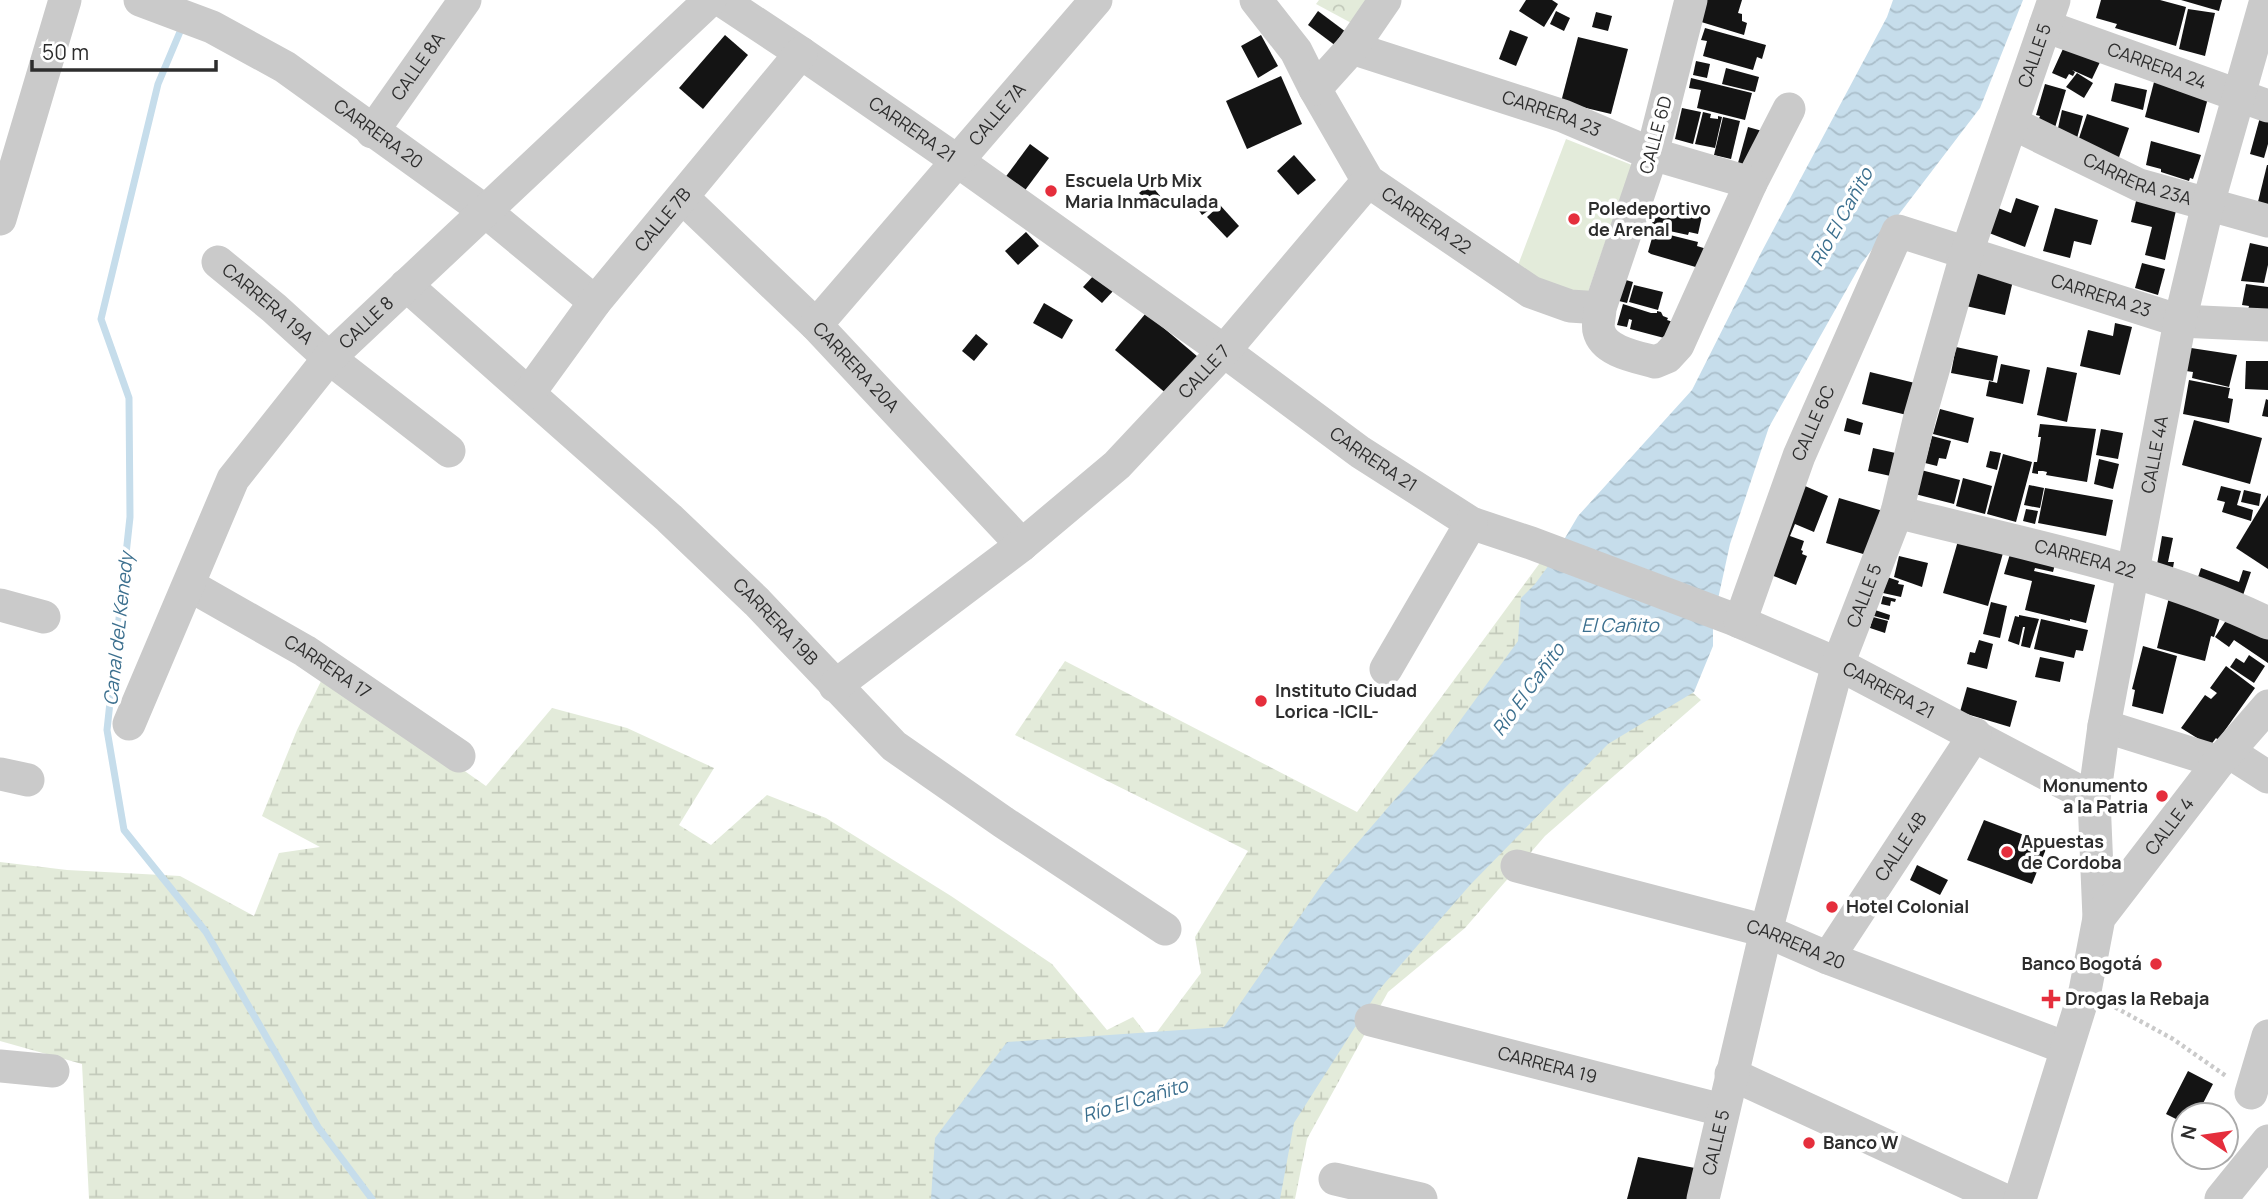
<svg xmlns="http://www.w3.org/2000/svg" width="2268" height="1199" font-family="Manrope,sans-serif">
	<defs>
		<pattern id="forest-crowns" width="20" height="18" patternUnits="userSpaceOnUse" patternTransform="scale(1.75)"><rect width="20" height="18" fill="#e3ebda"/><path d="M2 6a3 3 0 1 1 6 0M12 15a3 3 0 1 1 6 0" fill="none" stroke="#c3cabb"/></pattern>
		<pattern id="wetland-marsh" width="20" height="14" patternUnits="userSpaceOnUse" patternTransform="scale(1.75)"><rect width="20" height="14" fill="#e3ebda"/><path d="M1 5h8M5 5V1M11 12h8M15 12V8" fill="none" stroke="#c3cabb"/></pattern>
		<pattern id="water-waves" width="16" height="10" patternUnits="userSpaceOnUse" patternTransform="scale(1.75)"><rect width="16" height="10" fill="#c6ddeb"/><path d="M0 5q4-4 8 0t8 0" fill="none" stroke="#aabeca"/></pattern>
	</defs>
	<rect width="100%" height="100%" fill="#fff"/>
	<path fill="url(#forest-crowns)" d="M1319,0H1368L1355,25L1316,4Z"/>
	<path fill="url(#wetland-marsh)" d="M1542,560L1701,700L1545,836L1465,928L1388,992L1307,1139L1295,1199H89L82,1064L0,1041V862L67,870L180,876L254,916L279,853L320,847L262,816L297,730L325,673L486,786L552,708L627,728L714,768L679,825L711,845L767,795L826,818L951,896L1052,964L1107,1030L1133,1017L1151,1040L1201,973L1195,937L1248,851L1015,735L1065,661L1357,812Z"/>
	<path fill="#e3ebda" d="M1566,139L1632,165L1586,298L1515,273Z"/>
	<path fill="url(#water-waves)" d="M1893,0H2023L1980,108L1861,264L1769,427L1730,544L1713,622V646L1694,692L1608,744L1470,885L1378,991L1294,1123L1280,1199H931L935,1138L1007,1042L1224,1027L1323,883L1446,740L1518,641L1521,598L1535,584L1549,565L1578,516L1692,390L1762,251L1887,17Z"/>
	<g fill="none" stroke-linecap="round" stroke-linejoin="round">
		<path stroke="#c6ddeb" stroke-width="7" d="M182,27L158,84L101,319L129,398L130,517L107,730L124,830L206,932L318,1127L372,1199"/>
	</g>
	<g fill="#141414">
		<path d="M1526,0H1552L1558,4L1544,27L1519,11Z"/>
		<path d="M1696,0H1742L1738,13L1742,14V21L1747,23L1744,35L1698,21Z"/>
		<path d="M2101,0H2160L2186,7L2176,46L2115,28L2117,24L2096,18Z"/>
		<path d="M2181,0H2222L2219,11Z"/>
		<path d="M2188,9L2215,13L2205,56L2179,49Z"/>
		<path d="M1318,11L1350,35L1340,49L1308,25Z"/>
		<path d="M1556,11L1570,18L1564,31L1550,24Z"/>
		<path d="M1596,12L1612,16L1608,31L1592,27Z"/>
		<path d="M1705,28L1766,45L1762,59L1757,57L1753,70L1703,56L1707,41L1701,40Z"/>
		<path d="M1510,30L1528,37L1516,66L1499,59Z"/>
		<path d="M725,35L748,55L703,109L679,88Z"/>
		<path d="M1261,35L1278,66L1258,78L1241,46Z"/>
		<path d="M1578,37L1628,49L1611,114L1561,102Z"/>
		<path d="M2067,40L2100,62L2092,79L2072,70L2075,72L2073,76L2069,74L2066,79L2052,73Z"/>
		<path d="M1696,61L1710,64L1707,78L1693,75Z"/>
		<path d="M1726,68L1759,77L1755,92L1722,84Z"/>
		<path d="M2077,73L2093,83L2084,98L2066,87Z"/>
		<path d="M1281,76L1302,124L1247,149L1226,101Z"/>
		<path d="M1691,78L1752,93L1745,120L1697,108L1701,90L1689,88Z"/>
		<path d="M2154,82L2211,86L2199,133L2145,117Z"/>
		<path d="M2115,83L2147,90L2143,110L2111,101Z"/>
		<path d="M2045,84L2066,90L2054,131L2036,126L2040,116L2036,115Z"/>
		<path d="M1682,108L1701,112L1693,144L1675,139Z"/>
		<path d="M2062,110L2083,116L2076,142L2056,137Z"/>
		<path d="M2262,110L2268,112V144L2264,158L2250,154Z"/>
		<path d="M1703,112L1711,114L1710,118L1718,119V116L1722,117L1715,148L1695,144Z"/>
		<path d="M2087,114L2129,128L2116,166L2076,147Z"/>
		<path d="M1723,117L1740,121L1731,159L1714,155Z"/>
		<path d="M1748,127L1773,134L1764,170L1738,163Z"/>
		<path d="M2151,141L2201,155L2193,179L2190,178L2189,181L2161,172V169L2146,165Z"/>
		<path d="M1030,144L1049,158L1023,193L1004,179Z"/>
		<path d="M1294,155L1316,180L1298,195L1277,171Z"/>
		<path d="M2267,165H2268V213L2256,210Z"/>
		<path d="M1150,184L1161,197L1150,206L1139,193Z"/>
		<path d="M1205,192L1215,206L1202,215L1192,200Z"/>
		<path d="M2137,197L2177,206L2165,260L2145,255L2152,227L2131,222Z"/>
		<path d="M2016,198L2039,206L2025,247L1984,231L1993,206L2011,213Z"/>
		<path d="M1220,205L1239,226L1227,238L1207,217Z"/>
		<path d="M1656,206L1702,216L1698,234L1689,232L1688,235L1651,227Z"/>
		<path d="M2055,208L2098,220L2091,245L2074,241L2070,258L2043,251Z"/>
		<path d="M1654,231L1698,242L1697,246L1710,250L1699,268L1651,254L1648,252Z"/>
		<path d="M1026,232L1039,246L1018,265L1005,251Z"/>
		<path d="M2250,243L2268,247V265L2264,283L2241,281Z"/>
		<path d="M1977,263L2015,272L2005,315L1966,306Z"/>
		<path d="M2142,263L2165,269L2158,295L2135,288Z"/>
		<path d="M1095,274L1114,290L1102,303L1083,287Z"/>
		<path d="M1622,279L1633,282L1627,303L1615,300Z"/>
		<path d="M2246,284L2268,287V311L2248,310L2249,306L2242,305Z"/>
		<path d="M1634,285L1663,292L1658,310L1629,302Z"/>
		<path d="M1044,303L1073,320L1062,339L1033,323Z"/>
		<path d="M1623,304L1651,313H1657V311L1661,312L1663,316L1668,318L1667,320L1673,322L1668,339L1630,329L1632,320L1629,319L1627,327L1617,325Z"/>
		<path d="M1146,313L1198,357L1168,395L1115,350Z"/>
		<path d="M2115,323L2132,327L2120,375L2080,366L2088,330L2113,336Z"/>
		<path d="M976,334L988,344L974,361L962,351Z"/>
		<path d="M1956,347L1998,356L1993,381L1951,373Z"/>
		<path d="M2191,348L2237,355L2229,387L2192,378L2193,372L2186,371Z"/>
		<path d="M2246,361H2268V390L2245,389Z"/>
		<path d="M2001,364L2030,370L2023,404L1986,396L1989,381L1997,383Z"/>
		<path d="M2047,367L2077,373L2067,422L2037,415Z"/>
		<path d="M1870,372L1923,385L1915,417L1862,404Z"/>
		<path d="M2189,380L2230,388L2228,398L2233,399L2229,423L2183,414Z"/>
		<path d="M2266,399L2268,400V417L2262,416Z"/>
		<path d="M1940,409L1974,418L1968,443L1933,434Z"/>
		<path d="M1847,418L1863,423L1860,435L1844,431Z"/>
		<path d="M2194,420L2262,438L2250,484L2182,465Z"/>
		<path d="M2040,424L2096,429L2087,482L2046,475L2047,472L2043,471H2038V474L2032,473L2034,462H2037L2041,437H2038Z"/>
		<path d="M2101,429L2123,433L2118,459L2096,455Z"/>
		<path d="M1932,436L1951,441L1946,459L1939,458L1937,466L1925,463Z"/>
		<path d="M1873,448L1900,454L1895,477L1868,471Z"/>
		<path d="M1990,451L2001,453L1997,470L1986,467Z"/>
		<path d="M2003,454L2032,462L2016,522L1987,514Z"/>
		<path d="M2099,459L2119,464L2113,489L2094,484Z"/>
		<path d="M1921,470L1960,480L1954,504L1915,494Z"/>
		<path d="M1963,478L1992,486L1985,514L1956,506Z"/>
		<path d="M2029,485L2044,488L2040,508L2024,505Z"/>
		<path d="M1805,486L1828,496L1814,532L1795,524L1790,536L1804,541L1801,550L1803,551L1802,554L1807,556L1796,585L1766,573Z"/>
		<path d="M2221,486L2241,491L2237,505L2253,510L2251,521L2222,512L2225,502L2217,500Z"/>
		<path d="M2045,488L2113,500L2106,536L2038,523Z"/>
		<path d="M2244,490L2261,494L2259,506L2241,502Z"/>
		<path d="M2268,495V569L2236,548Z"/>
		<path d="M1839,498L1883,511L1870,556L1826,543Z"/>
		<path d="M2026,509L2038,511L2035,524L2023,521Z"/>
		<path d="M1962,527L2007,539L1988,606L1943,593Z"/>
		<path d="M2162,536L2173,538L2168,562H2174L2171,579L2155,576Z"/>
		<path d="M2010,554L2056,560L2053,572L2035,568L2034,571L2095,585L2086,623L2070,619V621L2025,610L2032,581L2004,574Z"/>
		<path d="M1899,556L1928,563L1922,587L1894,577Z"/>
		<path d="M2201,568L2239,582L2243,570L2251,572L2241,601L2194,589Z"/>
		<path d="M1887,577L1899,581L1898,584L1904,585L1901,597L1883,593Z"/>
		<path d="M2170,593L2223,608L2214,637L2211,636L2205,661L2157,648Z"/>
		<path d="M1883,596L1896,599L1895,602L1891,601L1890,606L1881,604Z"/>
		<path d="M1991,602L2007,606L2000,638L1983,634Z"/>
		<path d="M1875,610L1890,615L1889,620L1874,616Z"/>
		<path d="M2233,610L2268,633V663L2234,640L2229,647L2215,637Z"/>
		<path d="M2019,615L2039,619L2030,648L2021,646L2025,627H2023L2019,645L2008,641L2015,616L2019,617Z"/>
		<path d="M1873,617L1888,621L1885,633L1870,628Z"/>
		<path d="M2041,619L2088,630L2083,651L2076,650L2074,658L2034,649Z"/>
		<path d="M1979,640L1993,644L1987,669L1967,664L1970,652L1975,653Z"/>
		<path d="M2143,646L2177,656L2163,714L2132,706L2135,690L2132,689Z"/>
		<path d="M2249,655L2265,666L2254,683L2230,667L2236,658L2244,663Z"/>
		<path d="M2040,657L2064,662L2060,682L2035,677Z"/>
		<path d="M2226,666L2255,688L2218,740L2216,738L2210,746L2181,728L2205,695L2211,699L2217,693L2210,688Z"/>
		<path d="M1967,687L2017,701L2010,727L1960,712Z"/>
		<path d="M1984,820L2048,844L2032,884L1967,860Z"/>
		<path d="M1917,865L1948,880L1940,895L1910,880Z"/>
		<path d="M2188,1071L2213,1084L2197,1115H2184V1123L2166,1114Z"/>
		<path d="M1638,1157L1700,1169L1694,1199H1627Z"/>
	</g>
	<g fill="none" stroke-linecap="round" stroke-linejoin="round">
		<path stroke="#cacaca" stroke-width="4.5" stroke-dasharray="3.5 3.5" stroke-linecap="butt" d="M2109,1004L2173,1039L2226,1076"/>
		<g stroke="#cacaca" stroke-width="33">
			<path id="s1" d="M140,0L212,27L285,67L485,211L595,302"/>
			<path id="s2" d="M721,0L801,53L956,160L1224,351L1360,452L1471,523L1531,543L1733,619L1838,664L2094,799"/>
			<path id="s3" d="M1256,0L1296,51L1315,89L1368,181L1531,292L1570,306L1600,308"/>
			<path d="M1691,0L1652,154L1600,308C1600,315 1597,325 1599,331C1604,352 1637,357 1655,362L1667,357L1678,345L1751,183L1789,109"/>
			<path id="s4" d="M2045,26L2268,106"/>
			<path id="s5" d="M1352,48L1563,116L1652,154L1751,183"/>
			<path d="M1315,89L1352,48L1385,0"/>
			<path id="s6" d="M2012,123L2139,185L2268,221"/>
			<path id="s7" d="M372,132L465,0"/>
			<path id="s8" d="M683,198L816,325L1022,545"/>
			<path d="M0,219L65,0"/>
			<path id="s9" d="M218,262L274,308L329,358L449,451"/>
			<path id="s10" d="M406,285L669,518L757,602L894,746L1003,822L1165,929"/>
			<path id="s11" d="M816,325L1096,0"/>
			<path id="s12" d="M529,393L595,302L801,53"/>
			<path id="s13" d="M1897,512C2021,544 2152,567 2268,623"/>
			<path id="s14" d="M189,585L305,651L459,756"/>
			<path d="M0,605L44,617"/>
			<path id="s15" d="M1740,622L1799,456L1898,231L2180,321L2268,325"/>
			<path d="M1386,669L1471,523"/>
			<path id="s16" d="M835,686L1022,545L1117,465L1224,351L1368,181"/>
			<path id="s17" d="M129,724L233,479L329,358L710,0"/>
			<path d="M2104,726L2219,762"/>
			<path d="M2229,752L2268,777"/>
			<path d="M0,774L28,780"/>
			<path id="s18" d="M1517,866L1766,931L1828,958L2066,1048"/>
			<path id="s19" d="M2099,918L2094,799L2104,726L2180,321L2208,204L2266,0"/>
			<path id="s20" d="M1828,958L1975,734"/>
			<path id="s21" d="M1371,1020L1722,1110"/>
			<path d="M0,1066L53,1071"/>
			<path d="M1731,1074L2002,1199"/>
			<path d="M2251,1093L2268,1036"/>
			<path d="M1335,1179L1421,1199"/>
			<path id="s22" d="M1703,1199L1766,931L1838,664L1897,512L1920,416L1967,252L2054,0"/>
			<path id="s23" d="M2020,1199L2085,991L2099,918L2219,762L2268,706"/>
			<path d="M2221,1199L2268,1141"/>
		</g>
	</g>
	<g fill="#e52e3c" stroke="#fff" stroke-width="2.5">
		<circle cx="1051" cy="191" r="7"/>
		<circle cx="1574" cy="219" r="7"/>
		<circle cx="1261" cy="701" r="7"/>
		<circle cx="2162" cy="796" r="7"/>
		<circle cx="2007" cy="852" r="7"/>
		<circle cx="1832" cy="907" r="7"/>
		<circle cx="2156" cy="964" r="7"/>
		<path d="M2047.5 988.5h7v7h7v7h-7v7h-7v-7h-7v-7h7z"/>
		<circle cx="1809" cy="1143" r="7"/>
	</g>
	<g text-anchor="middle" stroke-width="7" stroke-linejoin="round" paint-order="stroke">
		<g font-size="18" fill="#2d2d2d" stroke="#fff">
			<text dy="6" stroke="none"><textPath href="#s22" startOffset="1192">CALLE 5</textPath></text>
			<text dy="6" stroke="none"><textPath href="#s4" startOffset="119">CARRERA 24</textPath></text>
			<text dy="6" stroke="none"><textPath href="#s7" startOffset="80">CALLE 8A</textPath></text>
			<text dy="6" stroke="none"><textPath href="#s11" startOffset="278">CALLE 7A</textPath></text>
			<text dy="6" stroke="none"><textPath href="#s5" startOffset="210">CARRERA 23</textPath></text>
			<text dy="6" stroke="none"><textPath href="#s2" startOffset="231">CARRERA 21</textPath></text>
			<text dy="6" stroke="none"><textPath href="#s1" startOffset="275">CARRERA 20</textPath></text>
			<text transform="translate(1656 135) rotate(-75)" y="6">CALLE 6D</text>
			<text dy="6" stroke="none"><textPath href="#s6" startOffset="138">CARRERA 23A</textPath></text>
			<text dy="6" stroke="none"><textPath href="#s12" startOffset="219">CALLE 7B</textPath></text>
			<text dy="6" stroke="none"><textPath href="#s3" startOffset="284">CARRERA 22</textPath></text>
			<text dy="6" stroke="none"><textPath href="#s15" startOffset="635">CARRERA 23</textPath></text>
			<text dy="6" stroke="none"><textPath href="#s9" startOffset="65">CARRERA 19A</textPath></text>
			<text dy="6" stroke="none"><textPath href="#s17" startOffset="472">CALLE 8</textPath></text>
			<text dy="6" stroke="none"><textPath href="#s8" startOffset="242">CARRERA 20A</textPath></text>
			<text dy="6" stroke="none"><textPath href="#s16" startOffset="486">CALLE 7</textPath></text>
			<text dy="6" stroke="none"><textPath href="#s15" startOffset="212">CALLE 6C</textPath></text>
			<text dy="6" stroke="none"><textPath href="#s19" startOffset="469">CALLE 4A</textPath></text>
			<text dy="6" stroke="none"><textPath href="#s2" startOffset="798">CARRERA 21</textPath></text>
			<text dy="6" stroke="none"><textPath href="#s13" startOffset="194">CARRERA 22</textPath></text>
			<text dy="6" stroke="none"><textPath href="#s22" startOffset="625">CALLE 5</textPath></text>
			<text dy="6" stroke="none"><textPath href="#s10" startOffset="500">CARRERA 19B</textPath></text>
			<text dy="6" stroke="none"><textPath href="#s14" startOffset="161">CARRERA 17</textPath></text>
			<text dy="6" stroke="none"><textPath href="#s2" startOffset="1365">CARRERA 21</textPath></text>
			<text dy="6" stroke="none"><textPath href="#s23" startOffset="408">CALLE 4</textPath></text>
			<text dy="6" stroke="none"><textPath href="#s20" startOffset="133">CALLE 4B</textPath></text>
			<text dy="6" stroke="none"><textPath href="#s18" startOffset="290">CARRERA 20</textPath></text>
			<text dy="6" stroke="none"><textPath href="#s21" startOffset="182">CARRERA 19</textPath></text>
			<text dy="6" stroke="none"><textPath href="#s22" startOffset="58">CALLE 5</textPath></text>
		</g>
		<g font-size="18" font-weight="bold" fill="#2d2d2d" stroke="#fff" text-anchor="start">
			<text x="1065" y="187">Escuela Urb Mix<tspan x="1065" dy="21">Maria Inmaculada</tspan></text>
			<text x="1588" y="215">Poledeportivo<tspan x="1588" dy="21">de Arenal</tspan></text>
			<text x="1275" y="697">Instituto Ciudad<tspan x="1275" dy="21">Lorica -ICIL-</tspan></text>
			<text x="2148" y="792" text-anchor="end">Monumento<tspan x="2148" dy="21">a la Patria</tspan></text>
			<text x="2021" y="848">Apuestas<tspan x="2021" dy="21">de Cordoba</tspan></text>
			<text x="1846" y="913">Hotel Colonial</text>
			<text x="2142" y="970" text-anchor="end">Banco Bogotá</text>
			<text x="2065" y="1005">Drogas la Rebaja</text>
			<text x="1823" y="1149">Banco W</text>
		</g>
		<g font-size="19" font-style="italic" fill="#3b6f8e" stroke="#fff">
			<text transform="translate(1841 217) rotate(-61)" y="7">Río El Cañito</text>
			<text x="1620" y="632">El Cañito</text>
			<text transform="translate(118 629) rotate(-84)" y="7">Canal deL Kenedy</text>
			<text transform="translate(1528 689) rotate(-54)" y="7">Río El Cañito</text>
			<text transform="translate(1135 1100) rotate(-17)" y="7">Río El Cañito</text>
		</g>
	</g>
	<g transform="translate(2205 1136) rotate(283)"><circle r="33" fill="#ffffff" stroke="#ababab" stroke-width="2"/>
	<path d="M0-5L12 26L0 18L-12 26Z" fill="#e52e3c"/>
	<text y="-10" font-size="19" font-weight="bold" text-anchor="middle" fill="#2d2d2d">N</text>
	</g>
	<path d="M32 60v10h184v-10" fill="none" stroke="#2d2d2d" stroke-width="3.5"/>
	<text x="42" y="60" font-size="21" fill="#2d2d2d" stroke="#ffffff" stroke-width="5" paint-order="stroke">50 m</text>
</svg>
